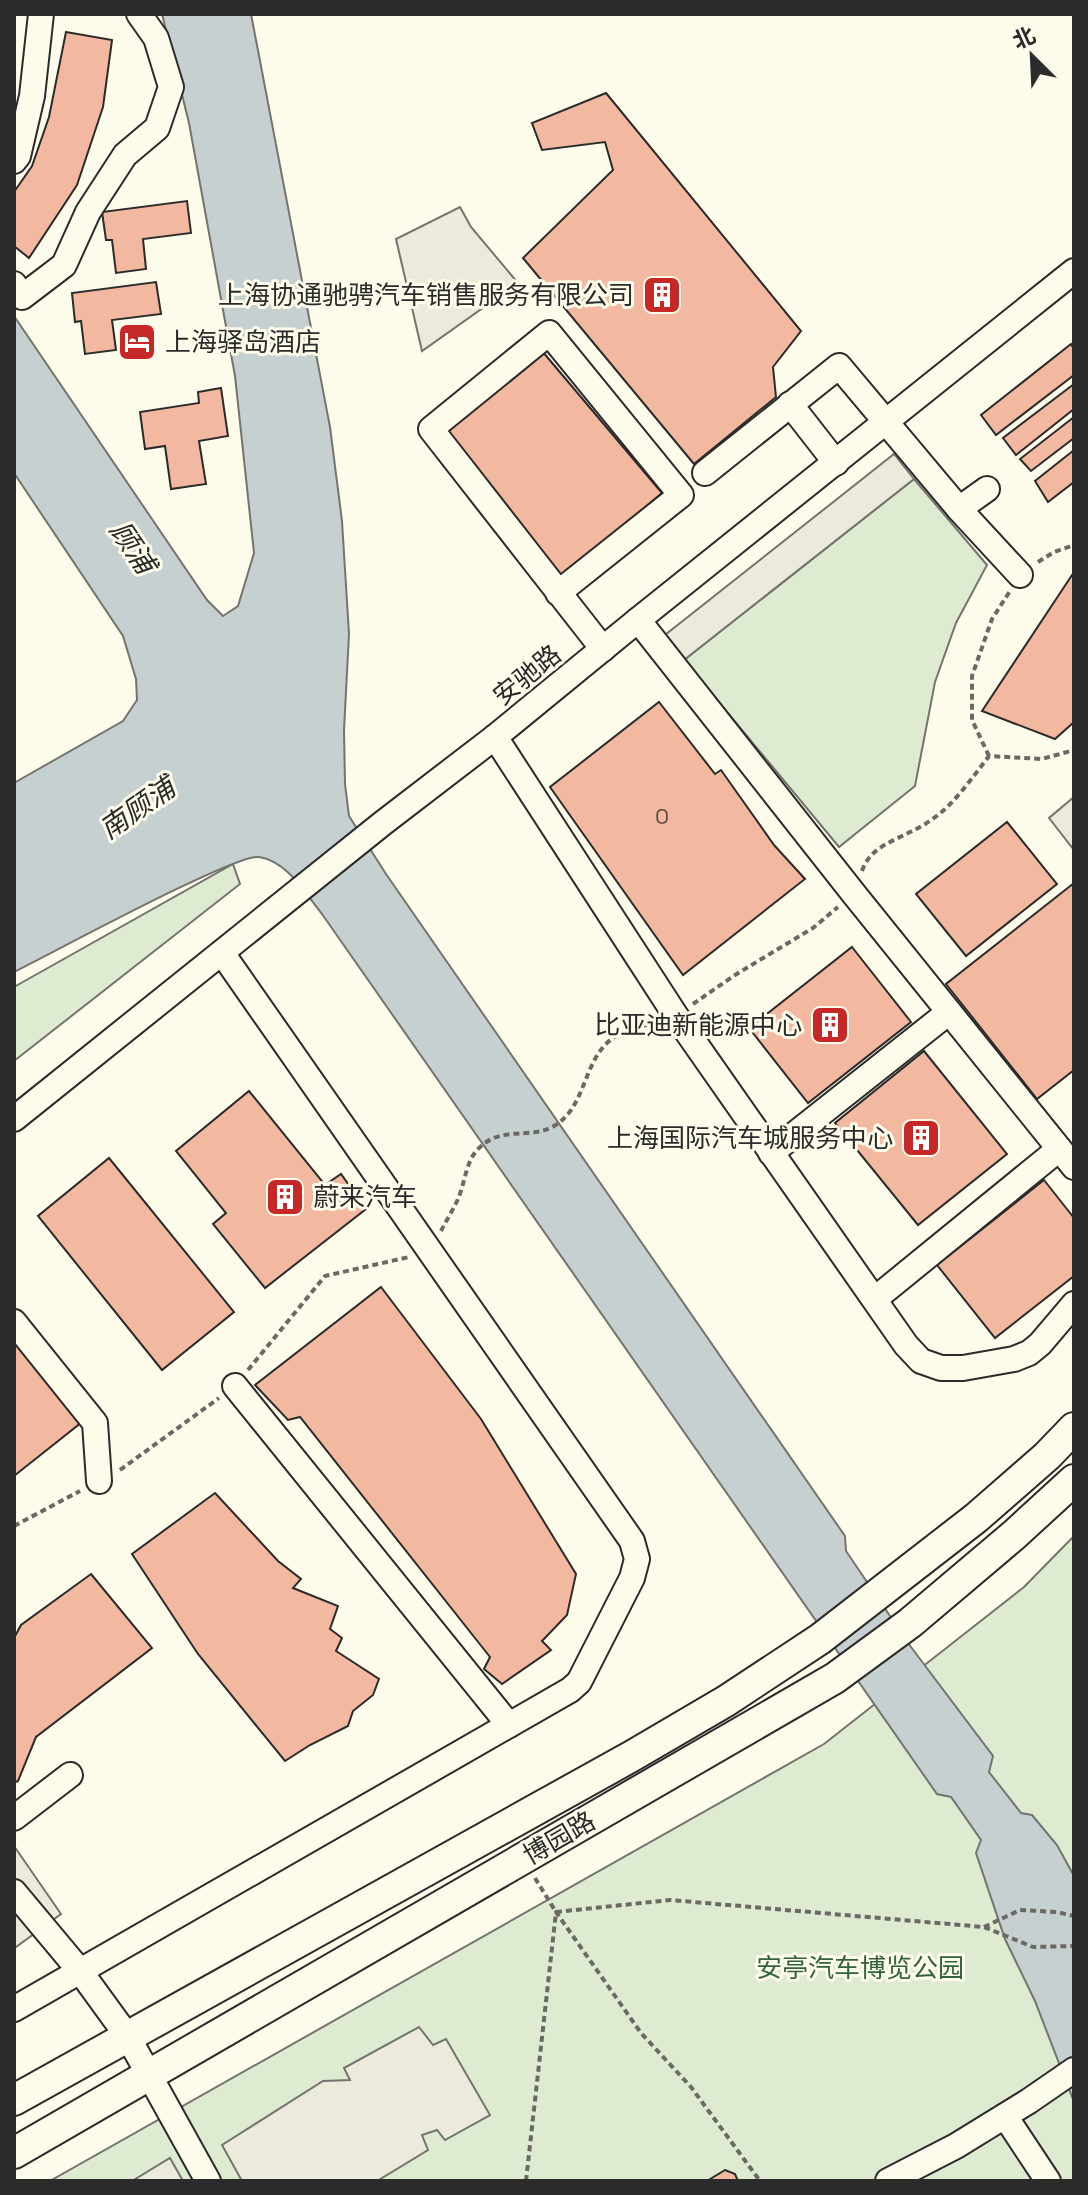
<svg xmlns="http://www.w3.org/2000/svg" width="1088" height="2195" font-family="'Space Grotesk','Noto Sans SC',sans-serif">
	<rect width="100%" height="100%" fill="#fdfbea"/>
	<g fill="#deebd1" stroke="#74746e" stroke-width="2">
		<path d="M914,479L987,565L956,623L935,682L915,786L839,847L684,660Z"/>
		<path d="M233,864L240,884L14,1061V987Z"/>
		<path d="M1074,1536V2181H50L824,1744L1024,1587Z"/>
	</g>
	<g fill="#eceadb" stroke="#74746e" stroke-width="2">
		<path d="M460,207L471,227L518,283L422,351L396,239Z"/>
		<path d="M894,454L914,479L684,660L665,635Z"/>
		<path d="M1074,797V850L1049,818Z"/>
		<path d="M14,1846L61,1914L16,1947L14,1944Z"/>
		<path d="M419,2027L433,2045L446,2039L490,2115L445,2140L437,2130L422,2135L428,2150L377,2181H242L222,2145L323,2081L350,2080L344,2068Z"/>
		<path d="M170,2158L183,2181H131H132Z"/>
	</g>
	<path fill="#c7d0d0" stroke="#74746e" stroke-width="2" d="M162,14H251L330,427L342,521L349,634L344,730L345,784L349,816L386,874L845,1536L846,1551L911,1647L993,1756L989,1772L1021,1813L1032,1815L1057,1845L1074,1876V2102L1035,2001L1005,1939L976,1853L981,1840L951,1797L937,1794L322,914C305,893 287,861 259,857C236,853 49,955 14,972V783L123,721L137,700L136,679L123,636L14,473V316L207,600L223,616L238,606L254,553L235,376L189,123Z"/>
	<g fill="#f2b8a0" stroke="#2b2b2b" stroke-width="2">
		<path d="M66,32L112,40L103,107L77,185L29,258L14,246V192L32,166L49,117Z"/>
		<path d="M606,93L801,331L773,367L776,397L694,464L523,258L613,170L605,142L542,150L532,123Z"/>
		<path d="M187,201L191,233L143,239L146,269L116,273L112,240H106L102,212Z"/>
		<path d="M156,282L161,314L112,320L116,350L85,354L81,321L75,322L72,293Z"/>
		<path d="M1071,344L1074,349V375L996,435L981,415Z"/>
		<path d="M537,345L662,493L561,578L443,425Z"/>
		<path d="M1074,384V409L1016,455L1003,438Z"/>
		<path d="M221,388L228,436L199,441L206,484L171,489L165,446L145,449L140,412L199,403L198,392Z"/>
		<path d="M1074,417V438L1031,471L1020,459Z"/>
		<path d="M1074,450V482L1048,502L1035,481Z"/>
		<path d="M1074,572V722L1055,739L982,711Z"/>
		<path d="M659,702L715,774L721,770L774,845L805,879L683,975L550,787Z"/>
		<path d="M1007,822L1057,884L966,956L916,894Z"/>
		<path d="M1074,883V1070L1037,1099L946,984Z"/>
		<path d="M852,947L911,1022L808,1103L749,1028Z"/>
		<path d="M924,1051L1007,1154L918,1225L835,1123Z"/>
		<path d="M249,1091L325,1185L341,1174L366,1209L265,1288L213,1224L226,1213L176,1151Z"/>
		<path d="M109,1158L234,1312L162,1370L38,1216Z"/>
		<path d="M1044,1180L1074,1218V1276L995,1338L937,1265Z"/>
		<path d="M381,1287L481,1419L576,1574L567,1615L542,1641L551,1650L502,1684L484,1669L490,1657L300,1417L288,1420L255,1385Z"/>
		<path d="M14,1337L82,1422L14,1476Z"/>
		<path d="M215,1493L278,1561L301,1579L293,1588L338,1606L330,1629L342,1638L336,1651L379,1679L373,1695L353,1711L348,1726L310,1745L285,1761L198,1654L132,1554Z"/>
		<path d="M91,1574L152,1648L36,1737L18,1781L14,1783V1638L21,1625Z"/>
		<path d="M725,2170L735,2174L738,2181H707Z"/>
	</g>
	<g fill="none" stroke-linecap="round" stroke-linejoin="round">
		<defs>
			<g id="minor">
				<path d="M14,161L18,156L32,96L41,14"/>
				<path d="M14,284L22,297L64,265L88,212L125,155L157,128L171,87L156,38L139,14"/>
				<path d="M790,404L836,463"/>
				<path d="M705,473L839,366L959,509L1020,575"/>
				<path d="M959,509L987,489"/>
				<path d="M558,593L681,495L549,333L431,429L603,649"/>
				<path d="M638,620L854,894L1074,1167"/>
				<path d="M495,737L676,1016L906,1345L921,1361L941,1368H963L1014,1359L1029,1353L1040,1344L1074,1304"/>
				<path d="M14,1119L383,823L495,737L638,620L1074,271"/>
				<path d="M771,1153L949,1012"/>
				<path d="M875,1299L1059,1149"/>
				<path d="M14,1322L95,1423L99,1481"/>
				<path d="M235,1386L509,1725"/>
				<path d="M14,1818L70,1775"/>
				<path d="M14,1892L80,1971L128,2037L208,2181"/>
				<path d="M14,2009L570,1690L579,1682L632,1578L637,1559L632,1541L222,953"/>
				<path d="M1005,2116L1048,2181"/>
				<path d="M888,2181L956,2146L1029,2101L1074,2070"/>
			</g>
			<g id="major">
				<path d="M14,2100L632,1756L726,1701L820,1639L976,1518L1047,1456L1074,1428"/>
				<path d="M14,2153L835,1678L910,1623L1014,1535L1074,1480"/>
			</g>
		</defs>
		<use href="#minor" stroke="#2b2b2b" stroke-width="28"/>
		<use href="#major" stroke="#2b2b2b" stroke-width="34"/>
		<g stroke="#6a6964" stroke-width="4" stroke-dasharray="6 4" stroke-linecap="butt">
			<path d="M1038,562L1054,552L1074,545"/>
			<path d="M989,756L972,720V676L992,619L1010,591"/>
			<path d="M862,871C870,847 894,841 914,830C925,825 936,817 945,809C962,793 975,774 989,756L1042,759L1074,750"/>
			<path d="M693,1004L735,975L813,928L838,907"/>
			<path d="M441,1231C446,1221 453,1210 458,1199C465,1183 466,1160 479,1148C502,1125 530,1140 554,1126C584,1109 583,1067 606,1044C618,1031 640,1027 657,1022"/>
			<path d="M248,1370L325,1276L409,1257"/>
			<path d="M120,1470L219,1398"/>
			<path d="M14,1526L80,1491"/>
			<path d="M535,1878L556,1912L670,1900L984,1927L1033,1947L1074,1946"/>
			<path d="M984,1927L1020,1910L1057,1912L1074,1916"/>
			<path d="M526,2181L556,1912L641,2033L691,2087L760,2181"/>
		</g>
		<use href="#minor" stroke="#fdfbea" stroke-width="24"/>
		<use href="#major" stroke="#fdfbea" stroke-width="30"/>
	</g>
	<defs>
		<symbol id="building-square" viewBox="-11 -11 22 22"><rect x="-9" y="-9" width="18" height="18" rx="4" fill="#c62828" stroke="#fdfbea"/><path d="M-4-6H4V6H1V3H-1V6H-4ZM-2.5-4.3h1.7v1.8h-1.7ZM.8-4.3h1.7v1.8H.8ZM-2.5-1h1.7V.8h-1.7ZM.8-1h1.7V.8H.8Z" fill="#fff"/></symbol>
		<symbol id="hotel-square" viewBox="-11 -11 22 22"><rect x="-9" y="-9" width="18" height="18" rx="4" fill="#c62828" stroke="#fdfbea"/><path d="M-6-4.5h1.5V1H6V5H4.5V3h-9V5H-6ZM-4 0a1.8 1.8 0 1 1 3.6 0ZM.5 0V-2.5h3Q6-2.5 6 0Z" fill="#fff"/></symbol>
	</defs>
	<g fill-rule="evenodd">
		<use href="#building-square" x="640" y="273" width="44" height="44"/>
		<use href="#hotel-square" x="115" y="320" width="44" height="44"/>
		<use href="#building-square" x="808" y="1003" width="44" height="44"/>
		<use href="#building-square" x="899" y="1116" width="44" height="44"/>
		<use href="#building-square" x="263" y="1175" width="44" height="44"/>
	</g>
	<g text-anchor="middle" stroke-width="6" stroke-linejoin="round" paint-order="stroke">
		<g font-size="22" fill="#5d4e48">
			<text x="662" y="824">0</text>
		</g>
		<g font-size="26" fill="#2b2b2b" stroke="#fdfbea" text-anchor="end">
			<text x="634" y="304">上海协通驰骋汽车销售服务有限公司</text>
			<text x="165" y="351" text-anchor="start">上海驿岛酒店</text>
			<text x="802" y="1034">比亚迪新能源中心</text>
			<text x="893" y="1147">上海国际汽车城服务中心</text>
			<text x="313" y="1206" text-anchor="start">蔚来汽车</text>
		</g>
		<g font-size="26" fill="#2b2b2b" stroke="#fdfbea">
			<text transform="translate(527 675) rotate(-39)" y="9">安驰路</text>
			<text transform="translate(559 1838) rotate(-30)" y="9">博园路</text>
		</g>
		<g font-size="26" fill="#34623c" stroke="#fdfbea">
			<text x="860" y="1977">安亭汽车博览公园</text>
		</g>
		<g font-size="28" font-style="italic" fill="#2b2b2b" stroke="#fdfbea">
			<text transform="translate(133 547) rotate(56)" y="10">顾浦</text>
			<text transform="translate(137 808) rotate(-35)" y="10">南顾浦</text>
		</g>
	</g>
	<rect width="1088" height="2195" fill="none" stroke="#2b2b2b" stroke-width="32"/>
	<g transform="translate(1032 56) rotate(336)" stroke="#fdfbea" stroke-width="6" paint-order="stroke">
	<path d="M0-6L14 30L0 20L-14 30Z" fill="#2b2b2b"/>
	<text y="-12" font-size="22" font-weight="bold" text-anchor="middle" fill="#2b2b2b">北</text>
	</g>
</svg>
